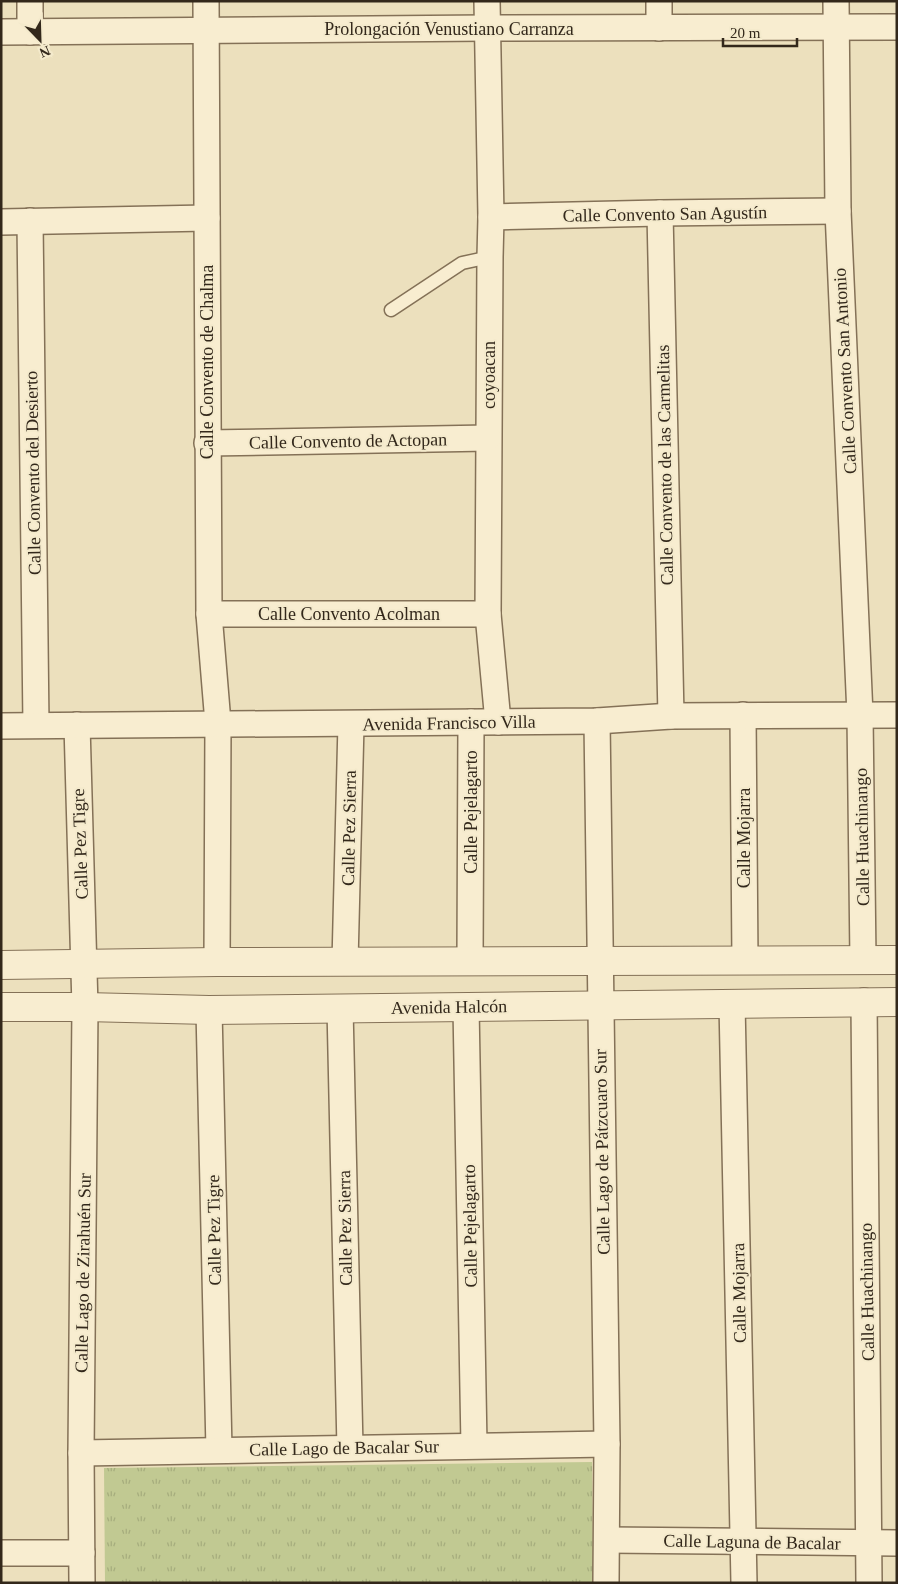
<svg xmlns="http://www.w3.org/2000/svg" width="898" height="1584" font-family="Georgia,serif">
	<defs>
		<pattern id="grass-tufts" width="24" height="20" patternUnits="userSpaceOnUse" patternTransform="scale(1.25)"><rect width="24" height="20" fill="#c1c992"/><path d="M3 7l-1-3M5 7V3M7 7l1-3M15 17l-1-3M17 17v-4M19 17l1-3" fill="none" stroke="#a6ad7d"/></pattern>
	</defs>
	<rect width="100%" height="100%" fill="#ece0bd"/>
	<path fill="url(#grass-tufts)" d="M592,1462L593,1583H105L104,1468Z"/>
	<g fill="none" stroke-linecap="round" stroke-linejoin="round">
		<defs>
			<path id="service" d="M391,310L462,263L490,257"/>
			<g id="minor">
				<path d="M206,1L209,614L218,723L217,962"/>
				<path d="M487,1L491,217L490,257L488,614L498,722"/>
				<path d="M836,1L838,211L860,715L863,960"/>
				<path d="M659,28V1"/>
				<path d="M1,32L487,28L897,27"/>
				<path d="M30,32V1"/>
				<path d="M660,213L671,716"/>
				<path d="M491,217L660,213L838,211"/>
				<path d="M30,221L36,725"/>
				<path d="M1,222L207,218"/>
				<path d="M207,443L488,438"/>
				<path d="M209,614H488"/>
				<path d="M743,715L745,961"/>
				<path d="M597,721L607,1444L606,1583"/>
				<path d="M77,725L85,1007L81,1453L82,1583"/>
				<path d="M1,726L597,721L671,716L897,715"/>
				<path d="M345,962L351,724"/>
				<path d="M470,962L471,722"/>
				<path d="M864,1001L869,1583"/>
				<path d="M732,1003L744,1583"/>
				<path d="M466,1007L474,1445"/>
				<path d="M340,1008L350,1448"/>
				<path d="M209,1010L219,1450"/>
				<path d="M81,1453L607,1444"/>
				<path d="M607,1540L897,1543"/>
				<path d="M1,1553H82"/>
			</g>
			<g id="tertiary">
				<path d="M1,965L217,962L897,960"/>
				<path d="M1,1007H85L209,1010L897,1002"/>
			</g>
		</defs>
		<use href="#service" stroke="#847157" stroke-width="15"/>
		<use href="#minor" stroke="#847157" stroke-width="28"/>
		<use href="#tertiary" stroke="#847157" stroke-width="30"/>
		<use href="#service" stroke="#f8edd0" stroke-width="12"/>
		<use href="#minor" stroke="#f8edd0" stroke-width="25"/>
		<use href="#tertiary" stroke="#f8edd0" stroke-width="28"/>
	</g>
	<g text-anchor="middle" stroke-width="4" stroke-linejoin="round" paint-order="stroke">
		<g font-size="18" fill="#33281b" stroke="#f4eacc">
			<text x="449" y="35">Prolongación Venustiano Carranza</text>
			<text transform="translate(665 214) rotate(-1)" y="6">Calle Convento San Agustín</text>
			<text transform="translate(207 362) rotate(-90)" y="6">Calle Convento de Chalma</text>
			<text transform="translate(845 371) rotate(-93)" y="6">Calle Convento San Antonio</text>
			<text transform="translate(489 375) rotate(-90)" y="6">coyoacan</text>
			<text transform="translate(348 441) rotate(-1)" y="6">Calle Convento de Actopan</text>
			<text transform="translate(665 465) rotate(-91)" y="6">Calle Convento de las Carmelitas</text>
			<text transform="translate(33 473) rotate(-91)" y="6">Calle Convento del Desierto</text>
			<text x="349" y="620">Calle Convento Acolman</text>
			<text transform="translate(449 723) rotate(-1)" y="6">Avenida Francisco Villa</text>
			<text transform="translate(471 812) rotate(-90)" y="6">Calle Pejelagarto</text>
			<text transform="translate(349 828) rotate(-89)" y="6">Calle Pez Sierra</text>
			<text transform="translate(862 837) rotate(-91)" y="6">Calle Huachinango</text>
			<text transform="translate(744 838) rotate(-90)" y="6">Calle Mojarra</text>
			<text transform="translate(80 844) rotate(-92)" y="6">Calle Pez Tigre</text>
			<text transform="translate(449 1007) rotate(-1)" y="6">Avenida Halcón</text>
			<text transform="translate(602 1152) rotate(-91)" y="6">Calle Lago de Pátzcuaro Sur</text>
			<text transform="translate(470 1226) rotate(-91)" y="6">Calle Pejelagarto</text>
			<text transform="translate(345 1228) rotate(-91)" y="6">Calle Pez Sierra</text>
			<text transform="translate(214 1230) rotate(-91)" y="6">Calle Pez Tigre</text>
			<text transform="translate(83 1273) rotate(-89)" y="6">Calle Lago de Zirahuén Sur</text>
			<text transform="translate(867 1292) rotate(-91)" y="6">Calle Huachinango</text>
			<text transform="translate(739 1293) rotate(-91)" y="6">Calle Mojarra</text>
			<text transform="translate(344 1448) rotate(-1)" y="6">Calle Lago de Bacalar Sur</text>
			<text transform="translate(752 1542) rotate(1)" y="6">Calle Laguna de Bacalar</text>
		</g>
	</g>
	<rect width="898" height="1584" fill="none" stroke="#33281b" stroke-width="5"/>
	<g transform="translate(40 40) rotate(157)" stroke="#f4eacc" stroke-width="4" paint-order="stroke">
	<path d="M0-4L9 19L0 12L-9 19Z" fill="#33281b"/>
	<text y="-8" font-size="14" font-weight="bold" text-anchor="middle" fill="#33281b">N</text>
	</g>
	<path d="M723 38v8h74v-8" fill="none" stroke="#33281b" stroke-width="2.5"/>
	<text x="730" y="38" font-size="15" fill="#33281b" stroke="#f4eacc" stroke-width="4" paint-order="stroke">20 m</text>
</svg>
